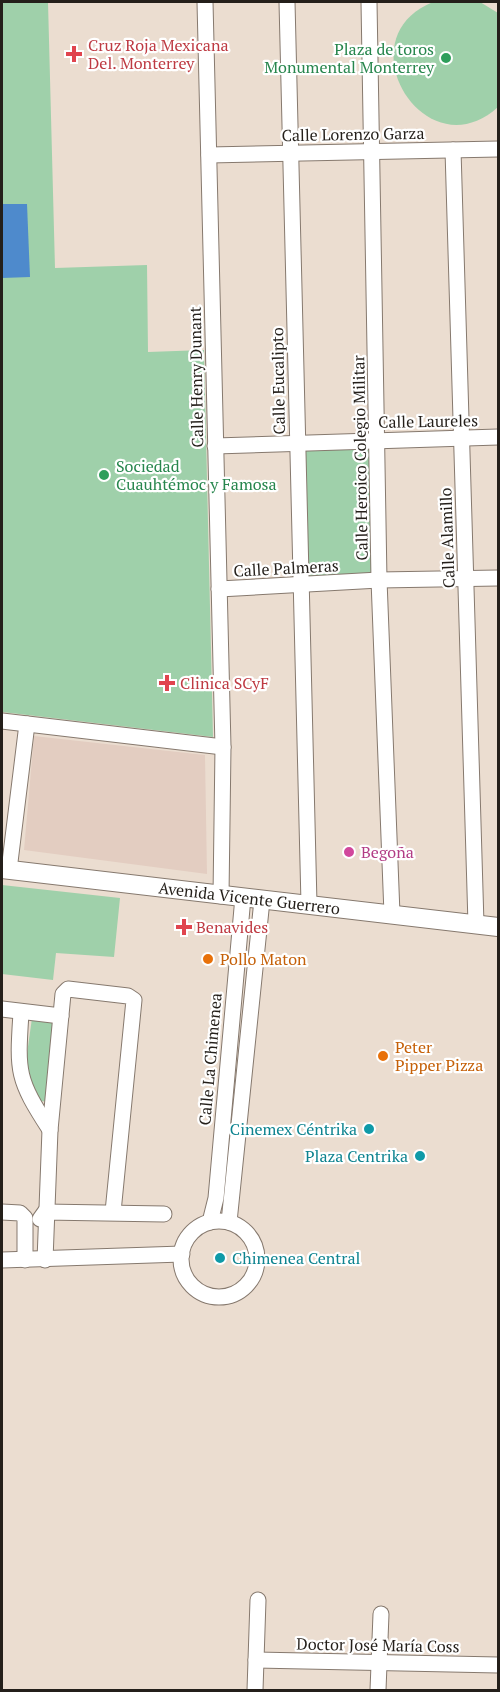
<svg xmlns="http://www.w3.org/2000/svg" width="500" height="1692" font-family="'PT Serif',serif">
	<rect width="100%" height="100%" fill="#ebddd0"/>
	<path fill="#e3cdc1" d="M34,736L205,755L207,874L24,850Z"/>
	<g fill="#9fd0aa">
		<path d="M2,2H48L55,268L147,265L148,352L204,350L213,737L2,712Z"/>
		<path d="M433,2H480L498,13V107C425,173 343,38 433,2Z"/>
		<path d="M375,445L376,574L304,577L301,446Z"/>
		<path d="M2,885L120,898L114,957L56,953L53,980L2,974Z"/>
		<path d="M32,1018L56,1021L48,1102L41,1101L25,1068Z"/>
	</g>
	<path fill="#4e8acc" d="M2,204H27L30,277L2,278Z"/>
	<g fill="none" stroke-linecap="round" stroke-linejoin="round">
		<defs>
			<g id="minor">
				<path d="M205,2L223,747L221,896"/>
				<path d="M287,2L309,904"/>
				<path d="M369,2L379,580L392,914"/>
				<path d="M453,150L476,924"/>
				<path d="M209,155L498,149"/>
				<path d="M215,446L498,437"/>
				<path d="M219,589L379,580L498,578"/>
				<path d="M2,721L223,747"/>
				<path d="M9,870L27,724"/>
				<path d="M2,1009L61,1016"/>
				<path d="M21,1013C17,1073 17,1079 50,1130"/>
				<path d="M2,1212L20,1213L25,1218V1260"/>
				<path d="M40,1219L45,1212L164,1214"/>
				<circle cx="219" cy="1259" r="38"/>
				<path d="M210,1222L216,1198L243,897"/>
				<path d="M229,1222L262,900"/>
				<path d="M2,1260L182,1254"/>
				<path d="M45,1260L50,1130L63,994L68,989L128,996L134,1000L113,1212"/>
				<path d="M256,1660L498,1665"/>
				<path d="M255,1690L258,1600"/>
				<path d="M378,1690L381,1614"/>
			</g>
			<g id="major">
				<path id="s1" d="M2,869L498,927"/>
			</g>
		</defs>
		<use href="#minor" stroke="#86796e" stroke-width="17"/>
		<use href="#major" stroke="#86796e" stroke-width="20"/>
		<use href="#minor" stroke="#fff" stroke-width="15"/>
		<use href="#major" stroke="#fff" stroke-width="18"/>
	</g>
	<g fill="#e0444e" stroke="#fff" stroke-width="2">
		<path d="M71 45h6v6h6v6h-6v6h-6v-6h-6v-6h6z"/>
		<path d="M164 674h6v6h6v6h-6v6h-6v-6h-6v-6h6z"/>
		<path d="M181 918h6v6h6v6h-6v6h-6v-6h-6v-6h6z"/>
	</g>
	<g fill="#2e9e5b" stroke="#fff" stroke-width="2">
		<circle cx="446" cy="58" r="6"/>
		<circle cx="104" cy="475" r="6"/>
	</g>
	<circle fill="#d1479c" stroke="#fff" stroke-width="2" cx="349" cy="852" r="6"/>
	<g fill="#e8710a" stroke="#fff" stroke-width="2">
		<circle cx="208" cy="959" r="6"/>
		<circle cx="383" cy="1056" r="6"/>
	</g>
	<g fill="#0f9aa8" stroke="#fff" stroke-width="2">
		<circle cx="369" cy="1129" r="6"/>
		<circle cx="420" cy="1156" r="6"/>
		<circle cx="220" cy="1258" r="6"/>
	</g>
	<g text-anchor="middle" stroke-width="4.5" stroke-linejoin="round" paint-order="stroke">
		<g font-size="16" fill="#be3a42" stroke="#fff" text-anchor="start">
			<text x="88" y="51">Cruz Roja Mexicana<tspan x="88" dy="18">Del. Monterrey</tspan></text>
			<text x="180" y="689">Clinica SCyF</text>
			<text x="196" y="933">Benavides</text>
		</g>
		<g font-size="16" fill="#27864d" stroke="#fff" text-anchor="end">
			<text x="434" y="55">Plaza de toros<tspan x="434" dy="18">Monumental Monterrey</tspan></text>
			<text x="116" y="472" text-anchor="start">Sociedad<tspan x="116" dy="18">Cuauhtémoc y Famosa</tspan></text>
		</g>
		<g font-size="16" fill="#241f1a" stroke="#fff">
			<text transform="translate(353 134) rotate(-1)" y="6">Calle Lorenzo Garza</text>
			<text transform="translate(196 377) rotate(-91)" y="6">Calle Henry Dunant</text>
			<text transform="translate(278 381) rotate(-91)" y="6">Calle Eucalipto</text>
			<text transform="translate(428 421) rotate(-1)" y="6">Calle Laureles</text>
			<text transform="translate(360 458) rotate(-91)" y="6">Calle Heroico Colegio Militar</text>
			<text transform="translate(447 538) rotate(-92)" y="6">Calle Alamillo</text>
			<text transform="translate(286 568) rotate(-3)" y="6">Calle Palmeras</text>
			<text dy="6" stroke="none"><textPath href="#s1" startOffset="249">Avenida Vicente Guerrero</textPath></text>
			<text transform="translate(210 1059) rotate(-85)" y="6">Calle La Chimenea</text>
			<text transform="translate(378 1645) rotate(1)" y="6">Doctor José María Coss</text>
		</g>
		<g font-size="16" fill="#b23c85" stroke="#fff" text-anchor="start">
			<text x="361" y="858">Begoña</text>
		</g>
		<g font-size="16" fill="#c56008" stroke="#fff" text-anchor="start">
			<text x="220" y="965">Pollo Maton</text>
			<text x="395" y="1053">Peter<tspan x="395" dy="18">Pipper Pizza</tspan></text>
		</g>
		<g font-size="16" fill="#0d838f" stroke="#fff" text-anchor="end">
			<text x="357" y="1135">Cinemex Céntrika</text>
			<text x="408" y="1162">Plaza Centrika</text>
			<text x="232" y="1264" text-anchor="start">Chimenea Central</text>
		</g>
	</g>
	<rect width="500" height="1692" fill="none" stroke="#241f1a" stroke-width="6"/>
</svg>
